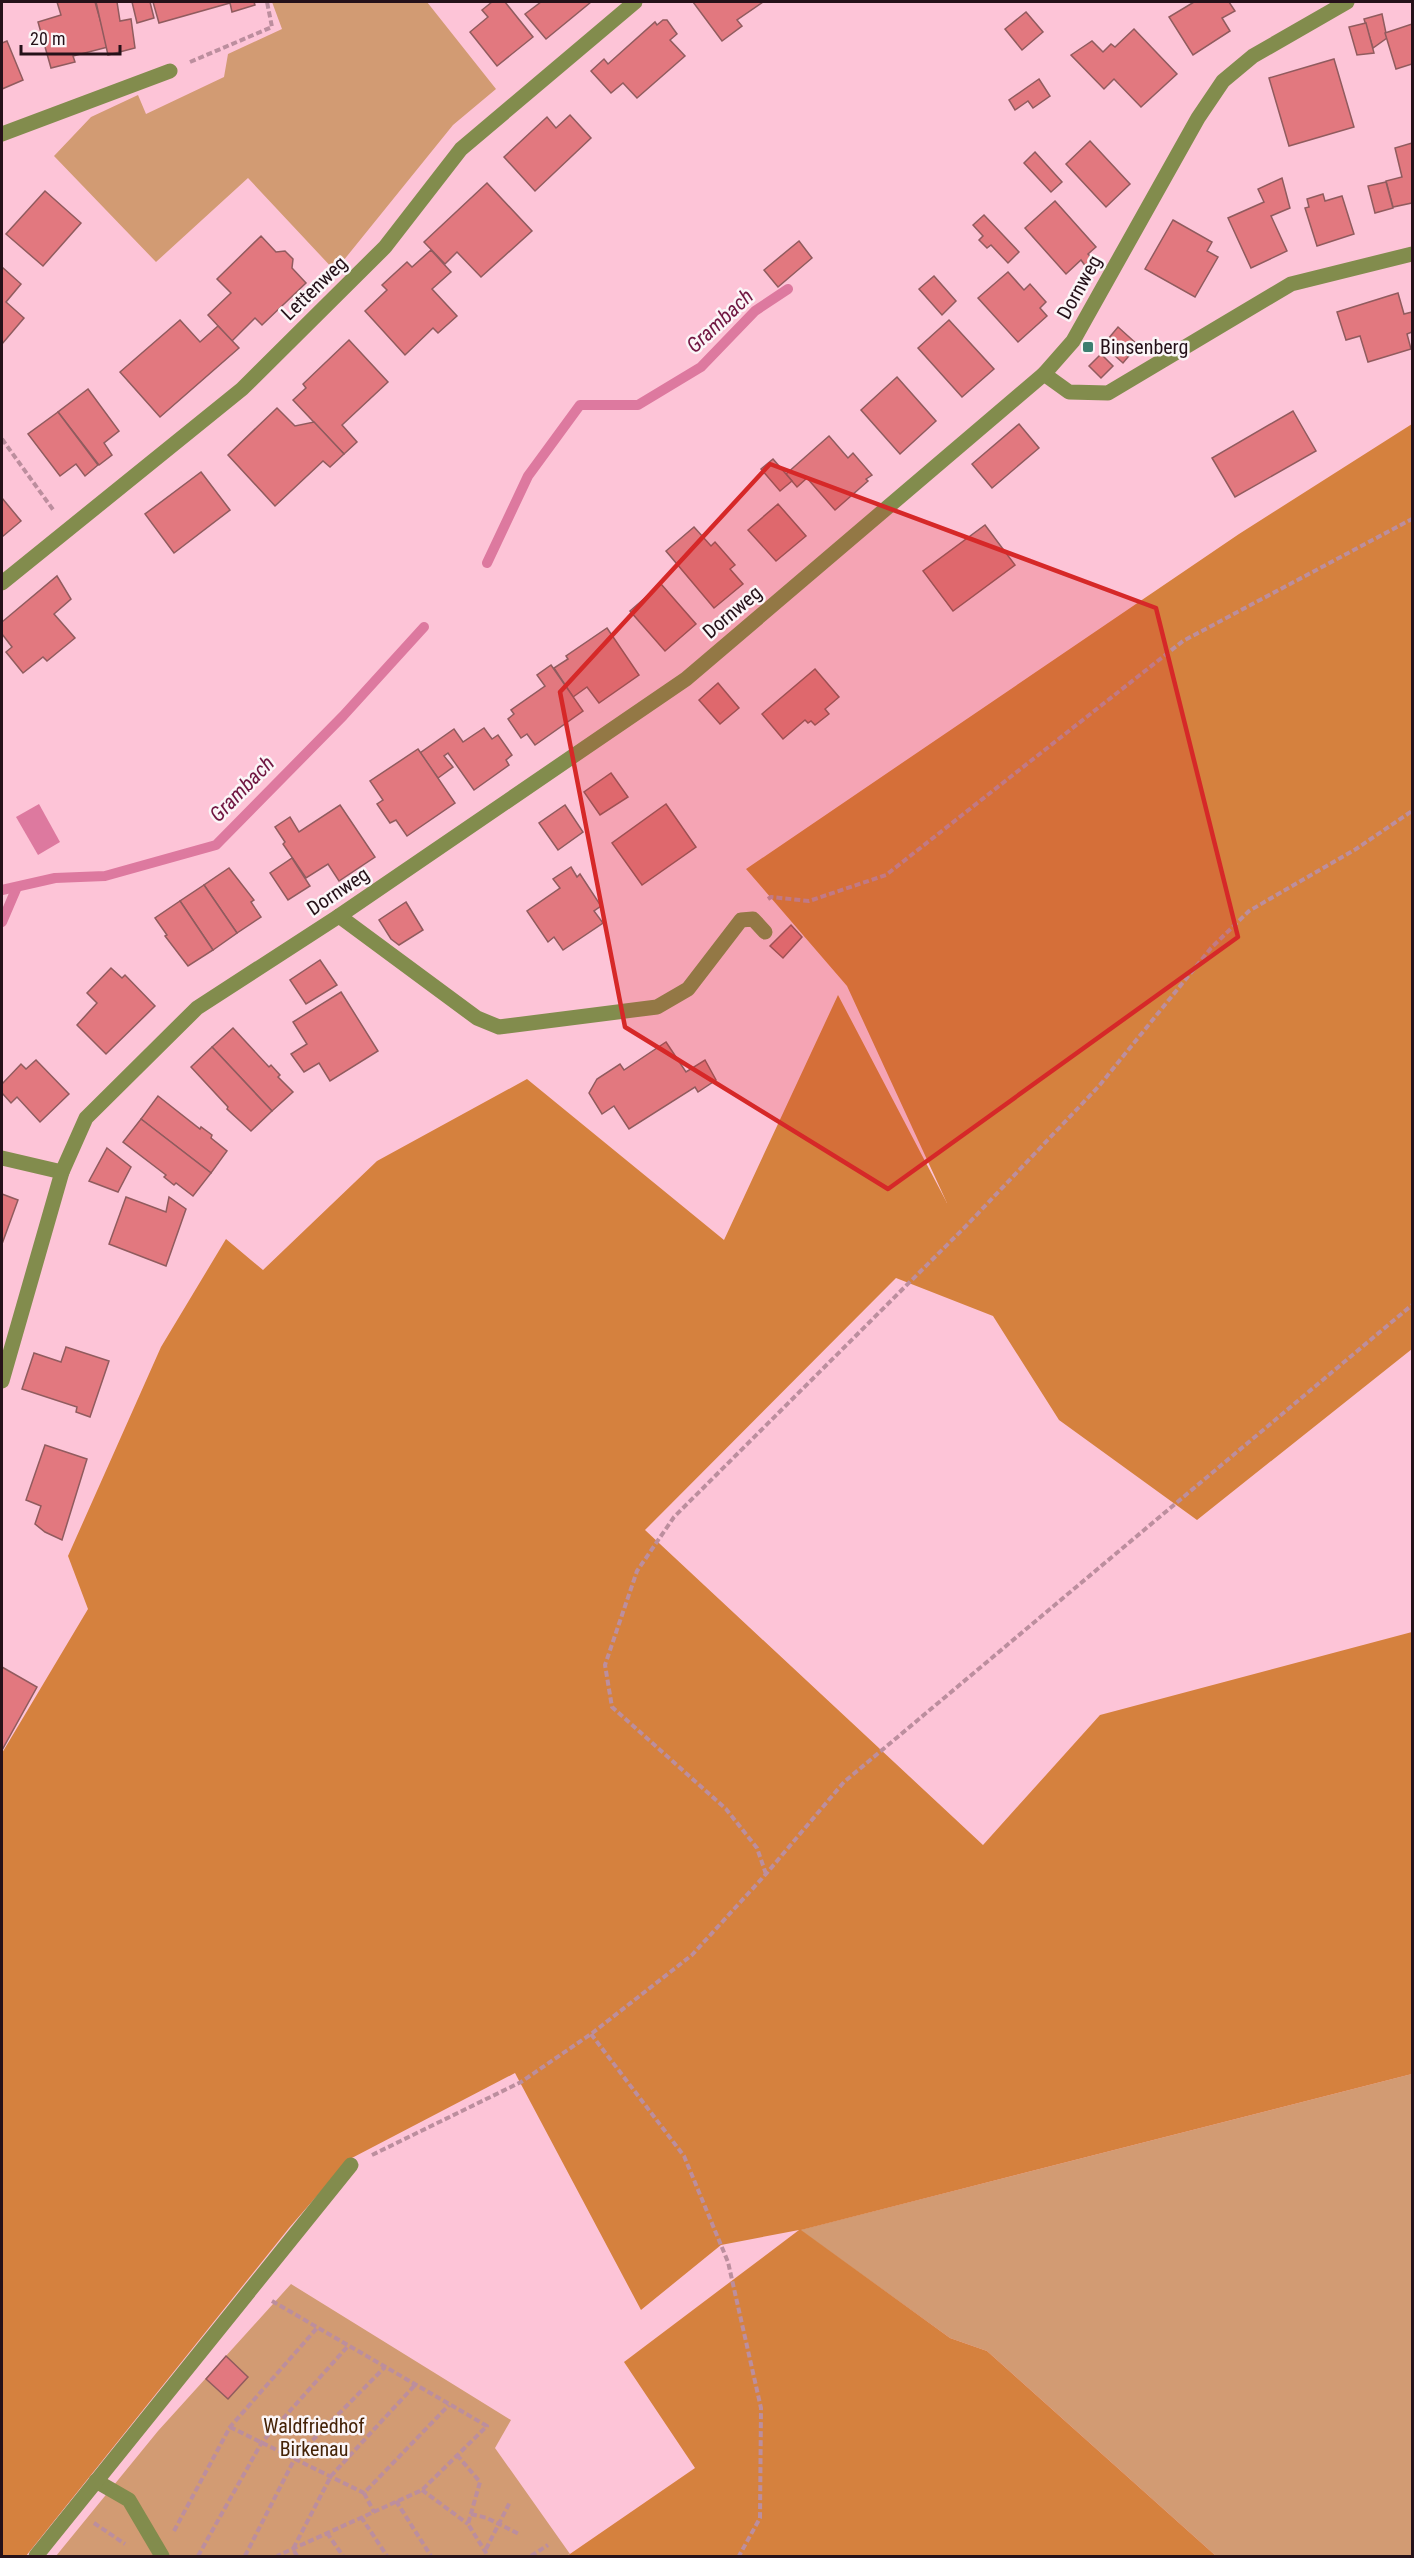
<svg xmlns="http://www.w3.org/2000/svg" width="1414" height="2558" font-family="'Roboto Condensed',sans-serif">
	<rect width="100%" height="100%" fill="#fdc4d7"/>
	<g fill="#d29b73">
		<path d="M272,2H427L496,89L453,125L335,271L248,178L156,262L54,156L91,117L138,95L146,114L224,77L228,54L282,29Z"/>
		<path d="M1412,2074V2556H1216L987,2351L950,2338L800,2230Z"/>
		<path d="M291,2284L511,2420L495,2448L570,2554L566,2556H56L158,2431Z"/>
	</g>
	<path fill="#d5813e" d="M1412,424V1349L1197,1520L1059,1420L993,1316L896,1278L645,1530L983,1845L1100,1715L1412,1632V2074L801,2230L950,2338L987,2351L1216,2556H567L695,2468L624,2362L799,2230L721,2245L641,2310L515,2073L348,2160L289,2228L26,2556H2V1753L88,1609L68,1556L161,1347L226,1239L263,1270L377,1161L527,1079L724,1240L838,995L947,1203L847,986L746,869L1239,534Z"/>
	<path fill="#dd799f" d="M39,804L60,842L38,855L16,817Z"/>
	<g fill="none" stroke-linecap="round" stroke-linejoin="round">
		<g stroke="#dd799f" stroke-width="10">
			<path d="M487,563L528,476L580,405H638L701,367L755,311L788,289"/>
			<path d="M2,890L55,878L105,876L216,845L343,716L424,627"/>
			<path d="M2,922L17,887"/>
		</g>
	</g>
	<g fill="#e2787f" stroke="#905b5e" stroke-width="1.5">
		<path d="M57,2H95L108,47L73,56L75,62L51,68L38,22L61,15Z"/>
		<path d="M96,2H117L120,21L131,19L135,48L108,55Z"/>
		<path d="M132,2H150L154,18L137,23Z"/>
		<path d="M153,2H254L255,5L232,12L230,3L159,23Z"/>
		<path d="M492,2H505L533,37L497,66L470,32L488,17L482,10Z"/>
		<path d="M541,2H591L546,39L525,14Z"/>
		<path d="M693,2H763L737,20L742,26L722,41Z"/>
		<path d="M1194,2H1229L1235,11L1222,18L1230,31L1193,55L1169,17Z"/>
		<path d="M1026,12L1043,32L1022,50L1005,29Z"/>
		<path d="M1382,14L1387,38L1373,48L1364,19Z"/>
		<path d="M663,20H667L677,34L670,40L685,56L637,98L623,83L611,93L591,71L604,59L608,64L655,22L657,25Z"/>
		<path d="M1366,23L1374,53L1357,55L1349,27Z"/>
		<path d="M1412,24V64L1396,69L1385,33Z"/>
		<path d="M1134,29L1177,74L1141,107L1114,79L1104,89L1071,55L1092,41L1103,52L1111,44L1115,47Z"/>
		<path d="M7,41L23,80L2,89V43Z"/>
		<path d="M1334,59L1354,127L1289,146L1269,78Z"/>
		<path d="M1039,79L1050,96L1033,108L1028,101L1015,110L1009,100Z"/>
		<path d="M570,115L591,138L535,191L504,157L547,117L556,128Z"/>
		<path d="M1090,141L1130,184L1106,207L1066,164Z"/>
		<path d="M1412,143V206V203L1393,207L1386,181L1402,177L1395,148Z"/>
		<path d="M1035,152L1062,182L1051,192L1024,163Z"/>
		<path d="M1282,178L1290,208L1271,216L1287,251L1251,268L1228,218L1264,202L1258,189Z"/>
		<path d="M1386,182L1393,208L1375,213L1368,186Z"/>
		<path d="M487,183L532,231L481,277L457,252L445,264L424,242Z"/>
		<path d="M45,191L81,223L43,266L6,234Z"/>
		<path d="M1323,194L1325,201L1342,196L1354,234L1317,246L1305,208L1309,207L1307,199Z"/>
		<path d="M1055,201L1096,247L1088,254L1094,260L1086,267L1081,260L1066,274L1025,228Z"/>
		<path d="M984,215L1019,252L1008,263L991,245L987,248L979,240L983,236L973,225Z"/>
		<path d="M1173,220L1212,242L1207,251L1218,257L1195,297L1145,269Z"/>
		<path d="M261,236L276,252L285,251L293,259L292,268L306,283L262,325L255,318L232,341L208,315L231,293L217,279Z"/>
		<path d="M799,241L812,258L778,287L764,270Z"/>
		<path d="M431,250L451,272L432,289L457,316L438,333L433,328L405,355L365,311L387,290L382,285L407,262L412,267Z"/>
		<path d="M2,267L21,284L6,302L24,318L2,344Z"/>
		<path d="M1008,272L1024,290L1030,284L1046,302L1040,308L1047,316L1018,342L978,298Z"/>
		<path d="M934,276L956,301L942,315L919,289Z"/>
		<path d="M1398,293L1404,314L1412,312V332L1407,334L1411,349L1368,362L1360,336L1346,340L1337,312Z"/>
		<path d="M180,320L200,342L218,326L239,348L160,417L120,372Z"/>
		<path d="M949,320L994,369L962,397L918,348Z"/>
		<path d="M1118,327L1138,345L1123,363L1103,345Z"/>
		<path d="M349,340L388,382L342,425L357,442L344,454L293,400L306,388L303,384Z"/>
		<path d="M1101,354L1113,366L1101,378L1089,366Z"/>
		<path d="M897,377L936,421L900,454L861,410Z"/>
		<path d="M88,389L119,431L104,443L112,455L99,465L58,412Z"/>
		<path d="M277,408L295,426L314,422L344,454L330,467L323,461L275,506L228,455Z"/>
		<path d="M1293,411L1316,451L1235,497L1212,458Z"/>
		<path d="M58,412L98,465L85,476L76,464L60,476L28,434Z"/>
		<path d="M1019,424L1039,448L992,488L972,464Z"/>
		<path d="M829,436L848,458L853,453L872,475L866,479L868,481L835,510L807,478L797,487L786,474Z"/>
		<path d="M773,459L792,481L780,491L761,469Z"/>
		<path d="M201,472L230,510L174,553L145,514Z"/>
		<path d="M2,498L21,521L2,537Z"/>
		<path d="M778,504L806,536L776,561L748,530Z"/>
		<path d="M985,525L1015,565L953,611L923,571Z"/>
		<path d="M694,527L711,546L715,542L735,565L730,569L743,584L714,608L666,551Z"/>
		<path d="M57,576L71,599L54,614L75,638L47,661L43,657L23,673L6,652L12,647L2,634V622Z"/>
		<path d="M661,584L696,624L665,651L630,611Z"/>
		<path d="M607,628L639,675L599,703L587,687L573,697L554,668L568,659L566,656Z"/>
		<path d="M551,665L583,711L535,745L527,734L521,738L508,719L514,714L511,710L545,686L537,675Z"/>
		<path d="M815,669L839,697L825,709L829,714L815,725L811,721L808,723L805,720L783,739L762,714Z"/>
		<path d="M718,683L739,708L720,724L699,700Z"/>
		<path d="M484,728L492,739L498,735L512,755L506,760L509,765L474,790L448,753L444,756L453,767L438,778L420,753L454,729L463,742Z"/>
		<path d="M418,749L455,803L407,836L396,820L390,823L377,804L383,800L370,781Z"/>
		<path d="M611,773L628,797L600,815L584,792Z"/>
		<path d="M666,804L696,847L642,885L612,843Z"/>
		<path d="M340,805L375,857L339,881L328,864L306,878L283,844L285,842L275,827L290,817L299,832Z"/>
		<path d="M565,805L583,832L558,850L539,823Z"/>
		<path d="M292,858L310,886L288,900L270,873Z"/>
		<path d="M571,867L577,877L580,874L601,906L594,911L603,923L563,950L554,937L548,942L527,911L560,888L553,879Z"/>
		<path d="M229,868L254,900L251,902L261,917L237,933L204,885Z"/>
		<path d="M204,885L237,933L213,950L180,901Z"/>
		<path d="M180,901L213,950L188,966L165,936L167,935L155,918Z"/>
		<path d="M406,902L423,930L399,945L391,939L379,920Z"/>
		<path d="M791,925L802,937L783,958L770,946Z"/>
		<path d="M320,960L337,985L306,1004L290,980Z"/>
		<path d="M111,968L122,978L125,975L155,1006L106,1054L77,1025L97,1003L87,993Z"/>
		<path d="M341,992L378,1051L330,1081L319,1063L304,1072L291,1054L307,1044L293,1022Z"/>
		<path d="M233,1028L269,1067L271,1065L280,1075L278,1077L293,1092L272,1111L212,1047Z"/>
		<path d="M666,1042L686,1072L705,1060L716,1080L698,1092L695,1087L629,1129L614,1106L602,1114L589,1093L597,1079L620,1064L624,1070Z"/>
		<path d="M212,1047L272,1111L251,1131L227,1109L228,1107L191,1067Z"/>
		<path d="M36,1060L69,1094L40,1122L17,1097L11,1103L2,1093V1084L21,1064L26,1069Z"/>
		<path d="M158,1096L200,1129L201,1127L212,1135L211,1138L227,1151L211,1173L141,1119Z"/>
		<path d="M141,1119L211,1173L193,1196L176,1183L174,1185L164,1177L166,1175L123,1142Z"/>
		<path d="M107,1148L131,1167L118,1192L89,1181Z"/>
		<path d="M2,1194L18,1200L2,1244Z"/>
		<path d="M126,1197L166,1212L169,1197L186,1209L166,1266L109,1244Z"/>
		<path d="M66,1347L109,1361L90,1417L76,1412L77,1407L22,1389L34,1353L61,1362Z"/>
		<path d="M45,1445L87,1459L62,1540L45,1532L35,1524L41,1506L26,1500Z"/>
		<path d="M2,1667L37,1687L2,1750Z"/>
		<path d="M226,2356L248,2377L228,2399L206,2379Z"/>
	</g>
	<g fill="none" stroke-linecap="round" stroke-linejoin="round">
		<g stroke="#bc8e9e" stroke-width="4" stroke-dasharray="6 3" stroke-linecap="butt">
			<path d="M190,62L272,27L267,2"/>
			<path d="M2,439L54,511"/>
			<path d="M768,899L771,897L809,901L886,875L1183,641L1412,519"/>
			<path d="M766,1874L757,1848L726,1809L612,1707L605,1665L637,1571L674,1517L966,1226L1099,1086L1211,948L1249,911L1356,849L1412,811"/>
			<path d="M591,2034L684,2156L728,2262L761,2408L760,2518L739,2556"/>
			<path d="M372,2155L521,2082L591,2034L692,1955L766,1874L844,1782L1412,1305"/>
			<path d="M272,2301L487,2426L422,2490L277,2556"/>
			<path d="M230,2427L364,2493L449,2405"/>
			<path d="M457,2455L480,2482L468,2524L488,2556"/>
			<path d="M422,2490L468,2524"/>
			<path d="M364,2493L374,2512"/>
			<path d="M396,2501L431,2556"/>
			<path d="M471,2514L487,2518L519,2534"/>
			<path d="M361,2517L387,2556"/>
			<path d="M94,2523L125,2544"/>
			<path d="M174,2531L230,2427L317,2328"/>
			<path d="M327,2533L343,2556"/>
			<path d="M486,2549L510,2502"/>
			<path d="M198,2556L262,2442L348,2346"/>
			<path d="M245,2556L295,2458L385,2367"/>
			<path d="M297,2556L293,2549L331,2476L415,2385"/>
			<path d="M531,2556L548,2545"/>
		</g>
		<g stroke="#828c4d" stroke-width="15">
			<path d="M339,916L477,1018L499,1027L657,1007L688,989L741,920L753,919L765,932"/>
			<path d="M96,2481L129,2500L162,2556"/>
			<path d="M36,2556L351,2165"/>
		</g>
		<g stroke="#828c4d" stroke-width="15">
			<path d="M2,134L170,71"/>
			<path d="M1044,374L1069,392L1108,393L1291,284L1412,254"/>
			<path d="M2,583L242,389L385,247L461,149L635,2"/>
			<path d="M2,1158L62,1172"/>
			<path d="M2,1381L62,1172L86,1118L197,1008L339,916L686,679L1044,374L1073,341L1198,118L1223,81L1253,56L1347,2"/>
		</g>
	</g>
	<path fill="#d62828" fill-opacity="0.2" stroke="#d62828" stroke-width="4.5" stroke-linejoin="round" d="M770,464L1156,608L1238,937L888,1189L625,1027L560,692Z"/>
	<rect fill="#3d7f70" stroke="#fbf5f7" stroke-width="2" x="1082" y="341" width="12" height="12" rx="3"/>
	<g text-anchor="middle" stroke-width="5" stroke-linejoin="round" paint-order="stroke">
		<g font-size="20" fill="#251119" stroke="#fbf5f7">
			<text transform="translate(1079 287) rotate(-61)" y="7">Dornweg</text>
			<text transform="translate(314 288) rotate(-44)" y="7">Lettenweg</text>
			<text transform="translate(732 612) rotate(-40)" y="7">Dornweg</text>
			<text transform="translate(338 891) rotate(-34)" y="7">Dornweg</text>
		</g>
		<g font-size="20" fill="#251119" stroke="#fbf5f7" text-anchor="start">
			<text x="1100" y="354">Binsenberg</text>
		</g>
		<g font-size="20" fill="#442206" stroke="#fbf5f7">
			<text x="314" y="2433">Waldfriedhof<tspan x="314" dy="23">Birkenau</tspan></text>
		</g>
		<g font-size="21" font-style="italic" fill="#701641" stroke="#fbf5f7">
			<text transform="translate(720 321) rotate(-43)" y="7">Grambach</text>
			<text transform="translate(242 789) rotate(-46)" y="7">Grambach</text>
		</g>
	</g>
	<rect width="1414" height="2558" fill="none" stroke="#251119" stroke-width="6"/>
	<path d="M21 45v9h99v-9" fill="none" stroke="#251119" stroke-width="3"/>
	<text x="30" y="45" font-size="18" fill="#251119" stroke="#fbf5f7" stroke-width="4.5" paint-order="stroke">20 m</text>
</svg>
